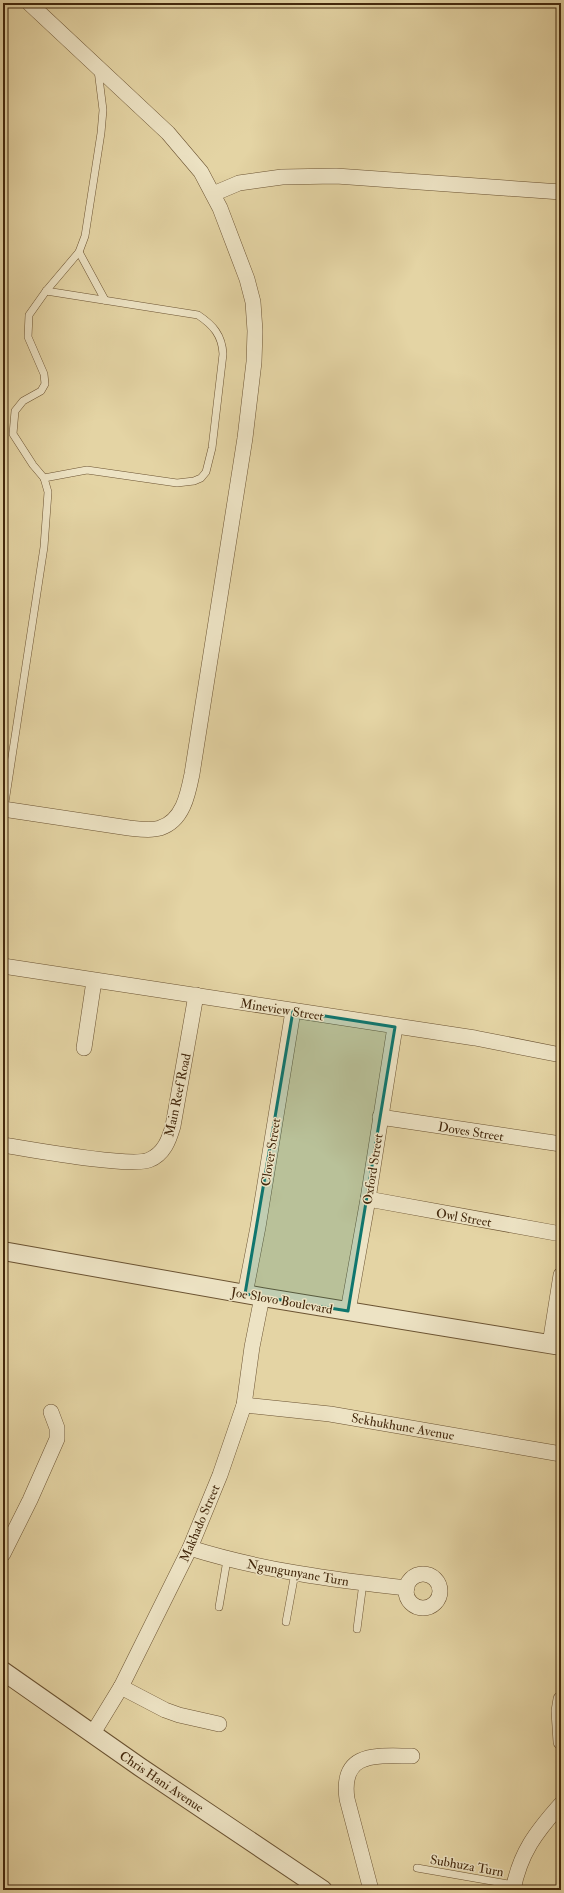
<svg xmlns="http://www.w3.org/2000/svg" width="564" height="1893" font-family="'IM FELL Double Pica',serif">
	<rect width="100%" height="100%" fill="#e4d4a4"/>
	<filter id="stains"><feTurbulence type="fractalNoise" baseFrequency=".005" numOctaves="4"/><feColorMatrix values="0 0 0 0 .2 0 0 0 0 .09 0 0 0 0 .02 0 0 0 .5 -.17"/></filter>
	<radialGradient id="worn" r=".72"><stop offset=".6" stop-color="#630" stop-opacity="0"/><stop offset="1" stop-color="#630" stop-opacity=".3"/></radialGradient>
	<g fill="none" stroke-linecap="round" stroke-linejoin="round">
		<defs>
			<g id="service">
				<path d="M79,252L105,300"/>
				<path d="M44,478L87,470L177,483L194,481L201,478L206,472L212,448L223,354C222,335 213,325 198,315L46,291"/>
				<path d="M4,809L44,547L48,492L44,478L33,465L13,434L15,411L23,401L41,391L45,384L44,374L28,337L29,315L46,291L79,252L85,236L101,133L103,110L98,70"/>
				<path d="M219,1607L227,1560"/>
				<path d="M286,1622L295,1573"/>
				<path d="M357,1629L363,1583"/>
				<path d="M417,1868L514,1885"/>
			</g>
			<g id="minor">
				<path d="M213,194L239,183L282,177L336,176L561,192"/>
				<path d="M3,809L129,828C139,829 151,831 160,828C183,821 188,794 192,774L245,438L254,362L255,331L253,302L247,279L220,208L201,172L168,133L29,3"/>
				<path d="M3,966L475,1038L561,1055"/>
				<path d="M84,1048L94,981"/>
				<path d="M380,1117L561,1144"/>
				<path d="M3,1145C29,1149 130,1168 149,1160C164,1154 169,1140 173,1126L196,995"/>
				<path d="M368,1199L561,1234"/>
				<path d="M245,1294L258,1227L293,1011"/>
				<path d="M348,1311L368,1199L395,1027"/>
				<path d="M550,1344L561,1275"/>
				<path d="M244,1405L330,1414L561,1454"/>
				<path d="M190,1548C260,1570 334,1580 407,1588"/>
				<path d="M3,1554L30,1500L57,1439V1428L51,1412"/>
				<circle cx="423" cy="1591" r="17"/>
				<path d="M121,1687L165,1710L179,1715L219,1724"/>
				<path d="M561,1699L559,1711L561,1742"/>
				<path d="M93,1733L121,1687L190,1548L220,1475L244,1405L252,1347L262,1297"/>
				<path d="M371,1890L347,1799C340,1750 378,1756 412,1756"/>
				<path d="M513,1890C520,1853 536,1832 561,1804"/>
			</g>
			<g id="tertiary">
				<path d="M3,1251L262,1297L561,1346"/>
				<path d="M3,1671L140,1767L323,1890"/>
			</g>
		</defs>
		<use href="#service" stroke="#6b5332" stroke-width="8"/>
		<use href="#minor" stroke="#6b5332" stroke-width="16"/>
		<use href="#tertiary" stroke="#6b5332" stroke-width="20"/>
		<use href="#service" stroke="#ede3c4" stroke-width="7"/>
		<use href="#minor" stroke="#ede3c4" stroke-width="15"/>
		<use href="#tertiary" stroke="#ede3c4" stroke-width="18"/>
	</g>
	<path fill="#0f766e" fill-opacity="0.2" stroke="#0f766e" stroke-width="3" stroke-linejoin="round" d="M293,1011L395,1027L348,1311L245,1294Z"/>
	<g text-anchor="middle" stroke-width="3" stroke-linejoin="round" paint-order="stroke">
		<g font-size="13" fill="#43280c" stroke="#ede3c4">
			<text transform="translate(282 1009) rotate(9)" y="5">Mineview Street</text>
			<text transform="translate(177 1095) rotate(-78)" y="5">Main Reef Road</text>
			<text transform="translate(471 1131) rotate(9)" y="5">Doves Street</text>
			<text transform="translate(270 1152) rotate(-81)" y="5">Clover Street</text>
			<text transform="translate(372 1169) rotate(-81)" y="5">Oxford Street</text>
			<text transform="translate(464 1217) rotate(10)" y="5">Owl Street</text>
			<text transform="translate(282 1300) rotate(10)" y="5">Joe Slovo Boulevard</text>
			<text transform="translate(403 1426) rotate(10)" y="5">Sekhukhune Avenue</text>
			<text transform="translate(199 1523) rotate(-67)" y="5">Makhado Street</text>
			<text transform="translate(298 1572) rotate(10)" y="5">Ngungunyane Turn</text>
			<text transform="translate(162 1781) rotate(34)" y="5">Chris Hani Avenue</text>
			<text transform="translate(467 1865) rotate(10)" y="5">Subhuza Turn</text>
		</g>
	</g>
	<rect width="564" height="1893" fill="none" stroke="#e4d4a4" stroke-width="16"/>
	<rect x="4" y="4" width="556" height="1885" fill="none" stroke="#43280c" stroke-width="2"/>
	<rect x="8" y="8" width="548" height="1877" fill="none" stroke="#43280c"/>
	<rect width="100%" height="100%" filter="url(#stains)"/>
	<rect width="100%" height="100%" fill="url(#worn)"/>
</svg>
